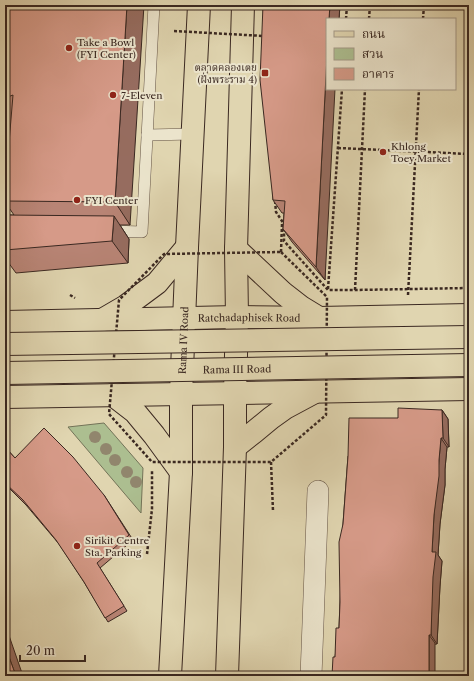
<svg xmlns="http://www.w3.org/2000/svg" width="474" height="681" font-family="'Libre Caslon Text','Noto Serif Thai',serif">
	<rect width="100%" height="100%" fill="#e0d5b0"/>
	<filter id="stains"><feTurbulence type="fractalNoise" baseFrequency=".005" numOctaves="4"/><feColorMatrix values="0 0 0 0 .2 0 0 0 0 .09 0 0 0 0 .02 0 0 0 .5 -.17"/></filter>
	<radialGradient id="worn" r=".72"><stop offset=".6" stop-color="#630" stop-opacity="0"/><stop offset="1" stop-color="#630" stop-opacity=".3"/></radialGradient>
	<path fill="#acbe90" stroke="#737358" d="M104,423L143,468L141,513L68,427Z"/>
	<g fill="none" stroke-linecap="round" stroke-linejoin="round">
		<defs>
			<g id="lane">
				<path d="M147,135L193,134"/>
				<path d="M110,231L142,232L154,5"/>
			</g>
			<path id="street" d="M311,676L318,491"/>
			<g id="primary">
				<path d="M236,249L283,293L301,307L319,318"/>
				<path d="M102,320L126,306L157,283L187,247"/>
				<path id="s1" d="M5,322L237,317L319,318L469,315"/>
				<path d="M113,395L135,412L154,435L181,472"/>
				<path d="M5,397L469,389"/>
				<path d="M235,447L254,432L271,418L285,408L313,393"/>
				<path id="s2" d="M170,676L181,472V394L187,247L199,5"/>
				<path d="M227,676L235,447V393L237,317L236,249L243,5"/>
			</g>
		</defs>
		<use href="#lane" stroke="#645345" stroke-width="12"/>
		<use href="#street" stroke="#645345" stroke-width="22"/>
		<use href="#primary" stroke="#3a2821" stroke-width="24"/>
		<g stroke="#3a2821" stroke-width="2.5" stroke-dasharray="3 2" stroke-linecap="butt">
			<path d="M346,19L347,5"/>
			<path d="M369,19L370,5"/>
			<path d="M423,19L424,5"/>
			<path d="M338,148L469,154"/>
			<path d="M275,201L276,212L284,224V241L328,290H355L469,288"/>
			<path d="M281,252L282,224H284"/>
			<path d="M328,289L342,89"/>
			<path d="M355,290L365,89"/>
			<path d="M70,295L75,298"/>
			<path d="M408,295L419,89"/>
			<path d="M271,462L273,511"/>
			<path d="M147,554L152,509V471"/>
		</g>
		<use href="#lane" stroke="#ebe4cc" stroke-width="11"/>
		<use href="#street" stroke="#ebe4cc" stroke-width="21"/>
		<use href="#primary" stroke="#e0d5b0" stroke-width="22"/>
		<defs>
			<g id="primary-bridge">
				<path d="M5,344L469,337"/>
				<path id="s3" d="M5,373L469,365"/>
			</g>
		</defs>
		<use href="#primary-bridge" stroke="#3a2821" stroke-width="24" stroke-linecap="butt"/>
		<g stroke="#3a2821" stroke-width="2.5" stroke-dasharray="3 2" stroke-linecap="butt">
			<path d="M174,31L264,36"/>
			<path d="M281,252L327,297L326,415L271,462H152L109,414L119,300L164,254Z"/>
		</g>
		<use href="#primary-bridge" stroke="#e0d5b0" stroke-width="22"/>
	</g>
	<g fill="#91866d">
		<circle cx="95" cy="437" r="6"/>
		<circle cx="106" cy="449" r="6"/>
		<circle cx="115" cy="460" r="6"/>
		<circle cx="127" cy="472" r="6"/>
		<circle cx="136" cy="482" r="6"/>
	</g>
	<g fill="#b88475" stroke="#3a2821">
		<path d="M5,5L130,225H120L129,239L128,263L16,273L5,258V215H14L5,202V191L11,124L5,126Z"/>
		<path d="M263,5H340L339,19H327L325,280L292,242L283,229L284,213H282L273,200Z"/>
		<path d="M442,410L448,419L449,447H447L445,469V485L440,524L438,555L442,561L440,586L437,644L335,657L339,628L343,524L348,456L398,418Z"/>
		<path d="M5,447L15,458L104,495L133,540L100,568L127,611L108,622L84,582L59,544L26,505L5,484Z"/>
	</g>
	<g fill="#966c5f" stroke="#3a2821">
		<path d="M127,5H144L130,225L115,202Z"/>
		<path d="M330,5H340L339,19H329Z"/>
		<path d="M327,56V89H335L325,280L316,267Z"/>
		<path d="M114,216L129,239L128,263L112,241Z"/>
		<path d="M442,410L448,419L449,447L443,438Z"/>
		<path d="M441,438L447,447L445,469V485L440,524L438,555L442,561L440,586L437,644L431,635L432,552L434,515Z"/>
		<path d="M5,624L23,676H16L5,646Z"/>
		<path d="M429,635L435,643V676H429Z"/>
	</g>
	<g fill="#d69a88" stroke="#3a2821">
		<path d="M5,5H127L115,202L5,201V191L13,95L5,98Z"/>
		<path d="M263,5H330L329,19H327V56L316,267L283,229L285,201L273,200L260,80Z"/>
		<path d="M5,215L114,216L112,241L5,250Z"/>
		<path d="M398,408L442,410L443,438H441L439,460V476L434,515L432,552H436L433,577L431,635H429V676H332L333,657H335L336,628H339L340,602L339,542L343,524L348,456L349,418H398Z"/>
		<path d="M44,428L73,457L104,495L129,535L97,563L124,606L105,618L84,582L56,540L23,500L5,483V447L15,458Z"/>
		<path d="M5,646L16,676H5Z"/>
	</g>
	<g fill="#8f2418" stroke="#ebe4cc" stroke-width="1.5">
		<circle cx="69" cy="48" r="4"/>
		<rect x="261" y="69" width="8" height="8" rx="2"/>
		<circle cx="113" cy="95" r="4"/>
		<circle cx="383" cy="152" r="4"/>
		<circle cx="77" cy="200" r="4"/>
		<circle cx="77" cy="546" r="4"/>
	</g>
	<g text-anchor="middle" stroke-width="4" stroke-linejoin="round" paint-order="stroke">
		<g font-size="10" fill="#3a2821" stroke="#ebe4cc" text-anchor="start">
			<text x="77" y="46">Take a Bowl<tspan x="77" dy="12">(FYI Center)</tspan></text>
			<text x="257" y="71" text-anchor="end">ตลาดคลองเตย<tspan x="257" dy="12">(ฝั่งพระราม 4)</tspan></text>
			<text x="121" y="99">7-Eleven</text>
			<text x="391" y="150">Khlong<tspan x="391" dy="12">Toey Market</tspan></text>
			<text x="85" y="204">FYI Center</text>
			<text x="85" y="544">Sirikit Centre<tspan x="85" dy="12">Sta. Parking</tspan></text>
		</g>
		<g font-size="10" fill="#3a2821" stroke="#ebe4cc">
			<text dy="4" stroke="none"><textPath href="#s1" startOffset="244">Ratchadaphisek Road</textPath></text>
			<text dy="4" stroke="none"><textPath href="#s2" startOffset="336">Rama IV Road</textPath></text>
			<text dy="4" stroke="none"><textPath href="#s3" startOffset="232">Rama III Road</textPath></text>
		</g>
	</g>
	<rect width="474" height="681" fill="none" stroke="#e0d5b0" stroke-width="20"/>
	<rect x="6" y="6" width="462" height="669" fill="none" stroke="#3a2821" stroke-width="2"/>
	<rect x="10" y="10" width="454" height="661" fill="none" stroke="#3a2821"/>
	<rect x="326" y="18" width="130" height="72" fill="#ebe4cc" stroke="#a49988"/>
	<rect x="334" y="31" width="20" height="6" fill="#e0d5b0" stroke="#a49988"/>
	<text x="362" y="38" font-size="12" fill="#3a2821">ถนน</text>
	<rect x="334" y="48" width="20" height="12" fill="#acbe90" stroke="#a49988"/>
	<text x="362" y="58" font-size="12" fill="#3a2821">สวน</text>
	<rect x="334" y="68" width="20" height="12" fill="#d69a88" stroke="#a49988"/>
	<text x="362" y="78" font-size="12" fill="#3a2821">อาคาร</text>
	<path d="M20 655v6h65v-6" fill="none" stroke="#3a2821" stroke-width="2"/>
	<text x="26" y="655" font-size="12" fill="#3a2821" stroke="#ebe4cc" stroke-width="3" paint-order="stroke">20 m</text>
	<rect width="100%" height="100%" filter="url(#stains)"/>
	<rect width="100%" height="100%" fill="url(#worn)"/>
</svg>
